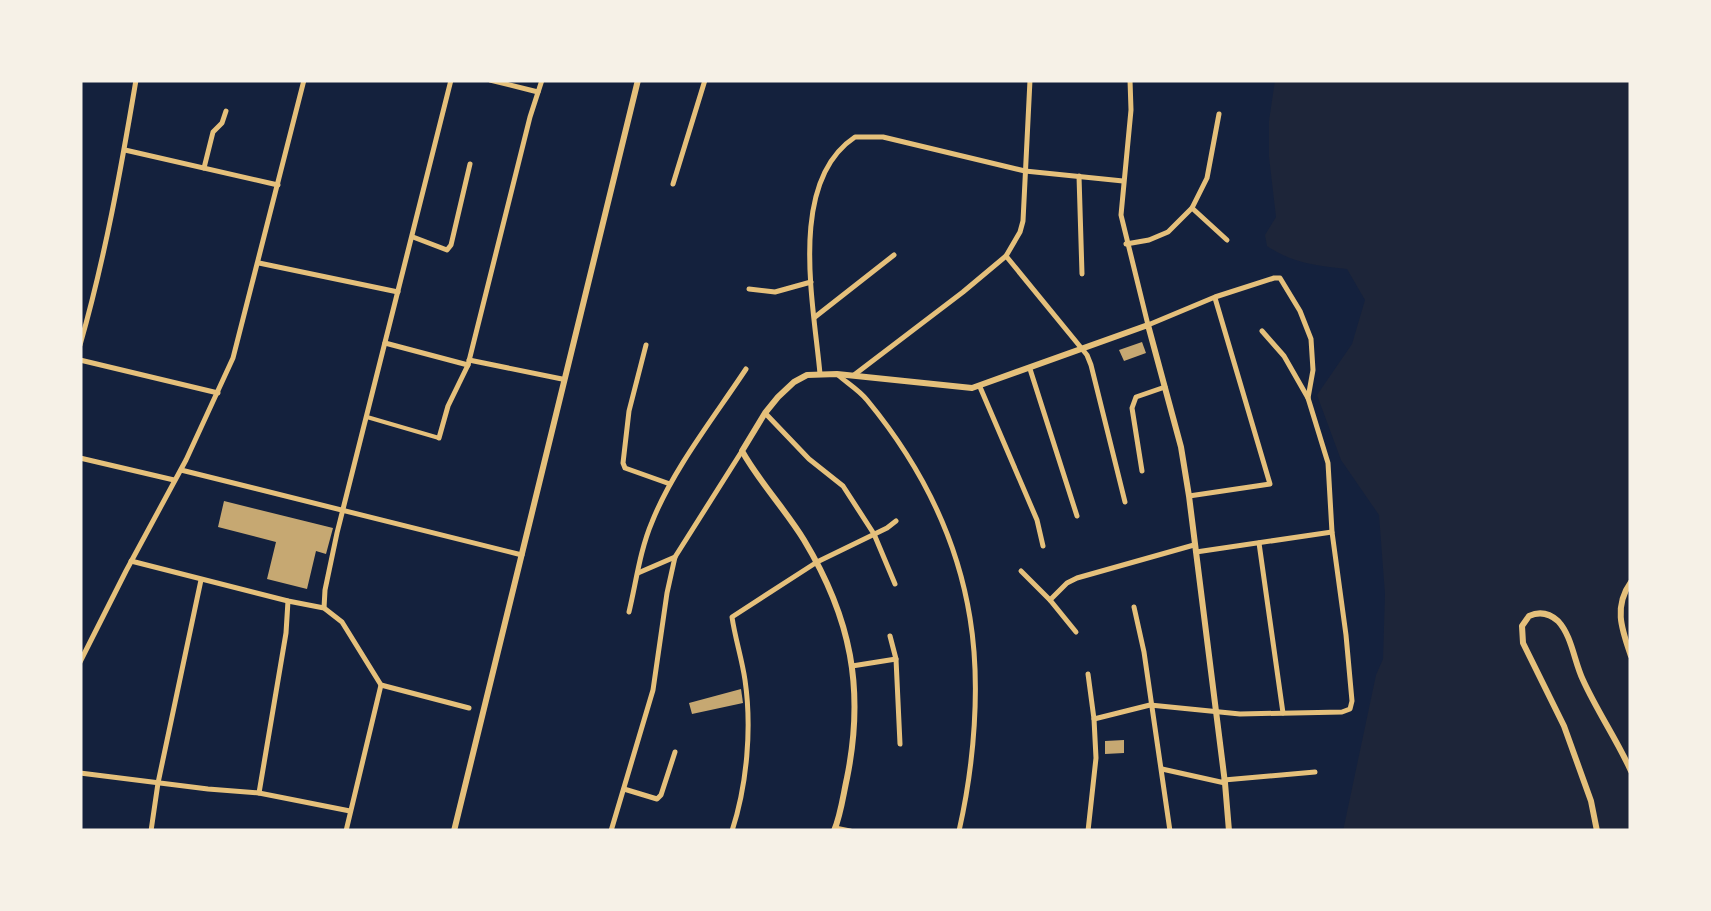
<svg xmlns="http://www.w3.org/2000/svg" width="1711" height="911" font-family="'DejaVu Sans',sans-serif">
	<rect width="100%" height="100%" fill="#14213d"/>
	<path fill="#1d2539" d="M1275,80H1631V831H1343L1376,675L1383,659L1385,594L1379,515L1341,460L1317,395L1352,344L1365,300L1347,269C1317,266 1292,263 1267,246L1265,235L1276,217L1269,157V121Z"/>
	<g fill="#c6a872">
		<path d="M1142,342L1146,353L1124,361L1119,350Z"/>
		<path d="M224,501L333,528L326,554L316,551L307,589L267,579L276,542L218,527Z"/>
		<path d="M741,689L743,703L692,714L689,703Z"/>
		<path d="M1124,740V753L1105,754V741Z"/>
	</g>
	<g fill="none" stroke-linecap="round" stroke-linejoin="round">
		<path stroke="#e5c07b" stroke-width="4" d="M367,417L439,438"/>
		<g stroke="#e5c07b" stroke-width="5">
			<path d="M490,80L538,92"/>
			<path d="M125,150L278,185"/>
			<path d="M204,168L213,132L222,123L226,111"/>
			<path d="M1079,176L1082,274"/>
			<path d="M673,184L705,80"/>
			<path d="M1192,208L1207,178L1219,114"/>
			<path d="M413,237L447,250L451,245L470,164"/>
			<path d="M1126,244L1149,240L1168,232L1192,208L1227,240"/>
			<path d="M1006,256L1087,355L1091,365L1125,502"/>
			<path d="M259,263L398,292"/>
			<path d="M749,289L775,292L811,282"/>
			<path d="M815,317L894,255"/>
			<path d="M1262,331L1284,356L1308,398"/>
			<path d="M385,343L468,365"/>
			<path d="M80,345C105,258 121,169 136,80"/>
			<path d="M646,345L629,411L623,463L625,468L670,484"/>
			<path d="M80,360L218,393"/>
			<path d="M469,360L562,379"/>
			<path d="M1030,369L1077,516"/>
			<path d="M820,374C814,305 787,182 855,137H883L1025,171L1123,181"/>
			<path d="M838,375C847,383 859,390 867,400C919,463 957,537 970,618C981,685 974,765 959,831"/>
			<path d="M854,375L963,292L1006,256L1020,232L1023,221L1030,80"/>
			<path d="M980,387L1037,520L1043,546"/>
			<path d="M766,414L809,459L843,486L874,534L895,584"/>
			<path d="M439,438L448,406L468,365L530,117L542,80"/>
			<path d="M80,458L174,480"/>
			<path d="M181,470L522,555"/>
			<path d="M1142,471L1132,408L1136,397L1165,387"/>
			<path d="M1189,496L1270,484L1215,298"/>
			<path d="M1259,543L1283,713"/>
			<path d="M1196,552L1332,532"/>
			<path d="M131,561L288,601L324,608L342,622L381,685L469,708"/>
			<path d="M1021,571L1050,600L1076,632"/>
			<path d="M638,573L675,557"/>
			<path d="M1050,600L1067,583L1077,578L1194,545"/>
			<path d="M1134,607L1144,652L1170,831"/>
			<path d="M324,608L325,590L337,533L451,80"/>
			<path d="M629,612C636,583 640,550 652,522C673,469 715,416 746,369"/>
			<path d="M890,636L896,659L900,744"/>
			<path d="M80,662L126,571L186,460L233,358L304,80"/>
			<path d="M852,666L896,659"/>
			<path d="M1088,674L1094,719L1096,758L1088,831"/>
			<path d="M1094,719L1150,705L1240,714L1342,712L1350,709L1352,701L1346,635L1332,532L1328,463L1308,398L1313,370L1311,339L1300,311L1280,278H1274L1215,297L1148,325L1121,215L1131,110L1130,80"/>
			<path d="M1162,769L1225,783"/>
			<path d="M80,773L208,789L259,793L350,811"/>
			<path d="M1224,780L1315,772"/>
			<path d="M624,789L657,799L661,795L675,752"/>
			<path d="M259,793L286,633L288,601"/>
			<path d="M835,828L850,831"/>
			<path d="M151,831L158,783L201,580"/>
			<path d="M346,831L381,685"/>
			<path d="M611,831L653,690L667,593L675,557L742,451"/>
			<path d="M732,831C747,785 752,728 745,680C742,659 735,638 732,617L817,562L887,528L896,521"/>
		</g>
		<g stroke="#e5c07b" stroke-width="6">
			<path d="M1631,582C1613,607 1622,630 1631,656"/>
			<path d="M454,831L638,80"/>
			<path d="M834,831C841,814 843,796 847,778C865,689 851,618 804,540C785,509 760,483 742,451L765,413L778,397L794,382L807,375L837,374L972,388L1148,325L1181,447L1189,496L1225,783L1229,831"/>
			<path d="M1597,831L1591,801L1564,726L1523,643L1522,626L1529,616C1540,611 1549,613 1558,621C1572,636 1574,661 1583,680C1597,711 1617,740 1631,771"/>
		</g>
	</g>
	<rect width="1711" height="911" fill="none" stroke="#f6f1e7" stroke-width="165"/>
</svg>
